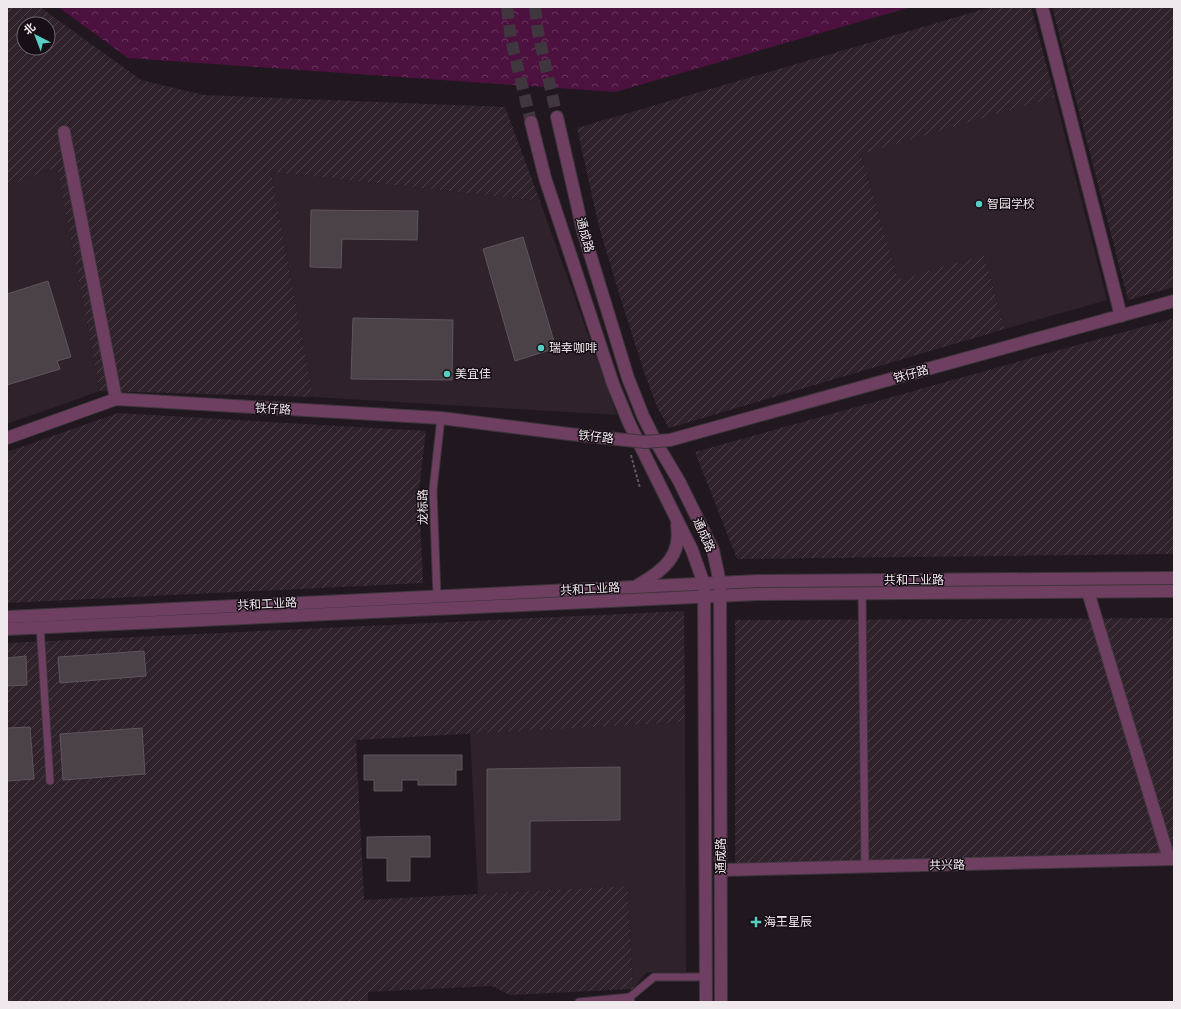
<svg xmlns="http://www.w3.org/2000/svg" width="1181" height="1009" font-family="'Golos Text','Noto Sans SC',sans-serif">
	<defs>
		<pattern id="industrial-furrows" width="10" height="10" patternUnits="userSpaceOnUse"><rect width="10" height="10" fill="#2f222b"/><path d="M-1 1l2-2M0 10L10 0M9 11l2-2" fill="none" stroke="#4d424a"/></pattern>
		<pattern id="forest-crowns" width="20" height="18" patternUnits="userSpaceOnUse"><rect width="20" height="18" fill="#4d1140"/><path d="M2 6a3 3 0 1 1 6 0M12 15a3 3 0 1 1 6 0" fill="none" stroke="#67345c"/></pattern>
	</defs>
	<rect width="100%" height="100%" fill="#20181e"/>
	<g fill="#2f222b">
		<path d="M1055,97L1107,300L1005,329L984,255L898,281L861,153Z"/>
		<path d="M57,167L100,391L7,424V186Z"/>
		<path d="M271,172L540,201L617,415L313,397Z"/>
		<path d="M685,722L686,972H647L633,989L628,886L478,894L470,733Z"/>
	</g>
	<g fill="url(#industrial-furrows)" fill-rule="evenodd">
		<path d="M7,7H40L141,80L204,95L505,107L540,201L271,172L313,397L100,391L57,167L7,186ZM24,24H48V48H24Z"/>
		<path d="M991,7H1031L1055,97L861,154L898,280L984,255L1005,329L669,428L658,409L644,372L618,290L599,227L577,128Z"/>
		<path d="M1052,7H1174V287L1128,300Z"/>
		<path d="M1174,318V554L737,559L695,452Z"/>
		<path d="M118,413L426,431L419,490L423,583L7,603V452Z"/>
		<path d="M684,611L685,722L356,740L364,900L628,886L633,989L510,995L492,986L368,992V1002H7V643Z"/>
		<path d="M1174,618V859L735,870V620Z"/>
	</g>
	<path fill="url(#forest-crowns)" d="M58,7H911L615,92L128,58Z"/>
	<g fill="#4b4248" stroke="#5f565c">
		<path d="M311,210L418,211L417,240L342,239L341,268L310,267Z"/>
		<path d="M523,237L556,348L515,361L483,249Z"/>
		<path d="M48,281L71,357L57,361L60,369L7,385V294Z"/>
		<path d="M353,318L453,320L452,380L351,379Z"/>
		<path d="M144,651L146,676L60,683L58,657Z"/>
		<path d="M26,656L27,685L7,686V658Z"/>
		<path d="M30,727L34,779L7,781V728Z"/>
		<path d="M142,728L145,774L63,780L60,734Z"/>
		<path d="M364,755H462V770H456V785H418V780H402V791H374V780H364Z"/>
		<path d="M620,767V820L530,821V872L487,873V769Z"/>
		<path d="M430,836V857H410V881H387V858H367V837Z"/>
	</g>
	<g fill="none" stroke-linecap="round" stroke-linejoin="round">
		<g stroke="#3f373d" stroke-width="12" stroke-dasharray="12 6" stroke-linecap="butt">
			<path d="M507,7L511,40L531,122"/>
			<path d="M535,7L538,32L557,117"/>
		</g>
		<defs>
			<g id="service">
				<path d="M862,593L865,867"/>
				<path d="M437,596L433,490L441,418"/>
				<path d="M40,625L50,781"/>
				<path d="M579,1002L630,997"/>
				<path d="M631,1002L630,997L654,977H706"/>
			</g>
			<g id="minor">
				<path d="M1042,7L1121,316"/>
				<path d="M64,132L116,399"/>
				<path d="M1088,592L1169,859"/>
				<path d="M721,870L1174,859"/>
			</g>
			<g id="tertiary">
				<path d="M557,117L583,231L628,378L643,416L657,444L679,481L713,550L720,583L721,1002"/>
				<path d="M531,122L545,178L613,384L629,423L692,550L704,584L706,1002"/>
				<path d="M7,438L116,399L441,418L569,434"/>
				<path d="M670,440L1174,301"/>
				<path d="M638,585C663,571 682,556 677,525"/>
				<path d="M7,617L758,581L1174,578"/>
				<path d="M7,629L759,594L1174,591"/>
			</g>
		</defs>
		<use href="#service" stroke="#3d353b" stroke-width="9"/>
		<use href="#minor" stroke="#3d353b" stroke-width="14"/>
		<use href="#tertiary" stroke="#3d353b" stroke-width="14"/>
		<path stroke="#5f585d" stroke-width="2" stroke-dasharray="3 2" stroke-linecap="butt" d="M631,455L640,488"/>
		<use href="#service" stroke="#6e3f61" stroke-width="7"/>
		<use href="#minor" stroke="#6e3f61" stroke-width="12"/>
		<use href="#tertiary" stroke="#6e3f61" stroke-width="12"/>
		<defs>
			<path id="tertiary-bridge" d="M569,434L645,442L670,440"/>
		</defs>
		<use href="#tertiary-bridge" stroke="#3d353b" stroke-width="14" stroke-linecap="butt"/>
		<use href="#tertiary-bridge" stroke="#6e3f61" stroke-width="12"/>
	</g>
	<g fill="#56cec4" stroke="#170f15" stroke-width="1.5">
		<circle cx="979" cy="204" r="4"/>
		<circle cx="541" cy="348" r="4"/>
		<circle cx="447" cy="374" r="4"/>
		<path d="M754 916h4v4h4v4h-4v4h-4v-4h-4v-4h4z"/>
	</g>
	<g text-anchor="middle" stroke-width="3" stroke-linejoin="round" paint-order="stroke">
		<g font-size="12" fill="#efe9ed" stroke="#170f15" text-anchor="start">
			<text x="987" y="208">智园学校</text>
			<text x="549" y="352">瑞幸咖啡</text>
			<text x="455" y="378">美宜佳</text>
			<text x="764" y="926">海王星辰</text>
		</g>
		<g font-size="12" fill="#efe9ed" stroke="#170f15">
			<text transform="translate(585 235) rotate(75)" y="4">通成路</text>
			<text transform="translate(911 374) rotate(-15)" y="4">铁仔路</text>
			<text transform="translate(273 409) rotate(3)" y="4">铁仔路</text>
			<text transform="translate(596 437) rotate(6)" y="4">铁仔路</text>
			<text transform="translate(423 507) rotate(-91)" y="4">龙标路</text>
			<text transform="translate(704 535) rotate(66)" y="4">通成路</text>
			<text x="914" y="584">共和工业路</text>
			<text transform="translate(590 589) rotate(-3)" y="4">共和工业路</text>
			<text transform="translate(267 604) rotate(-3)" y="4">共和工业路</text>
			<text transform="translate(721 856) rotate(-90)" y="4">通成路</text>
			<text transform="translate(947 865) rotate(-1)" y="4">共兴路</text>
		</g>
	</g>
	<rect width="1181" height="1009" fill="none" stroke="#efe9ed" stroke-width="16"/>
	<g transform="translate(36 36) rotate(318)"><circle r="19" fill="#170f15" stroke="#6d666b"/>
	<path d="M0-3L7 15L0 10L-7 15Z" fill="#56cec4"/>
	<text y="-6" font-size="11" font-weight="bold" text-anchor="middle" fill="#efe9ed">北</text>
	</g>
</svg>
